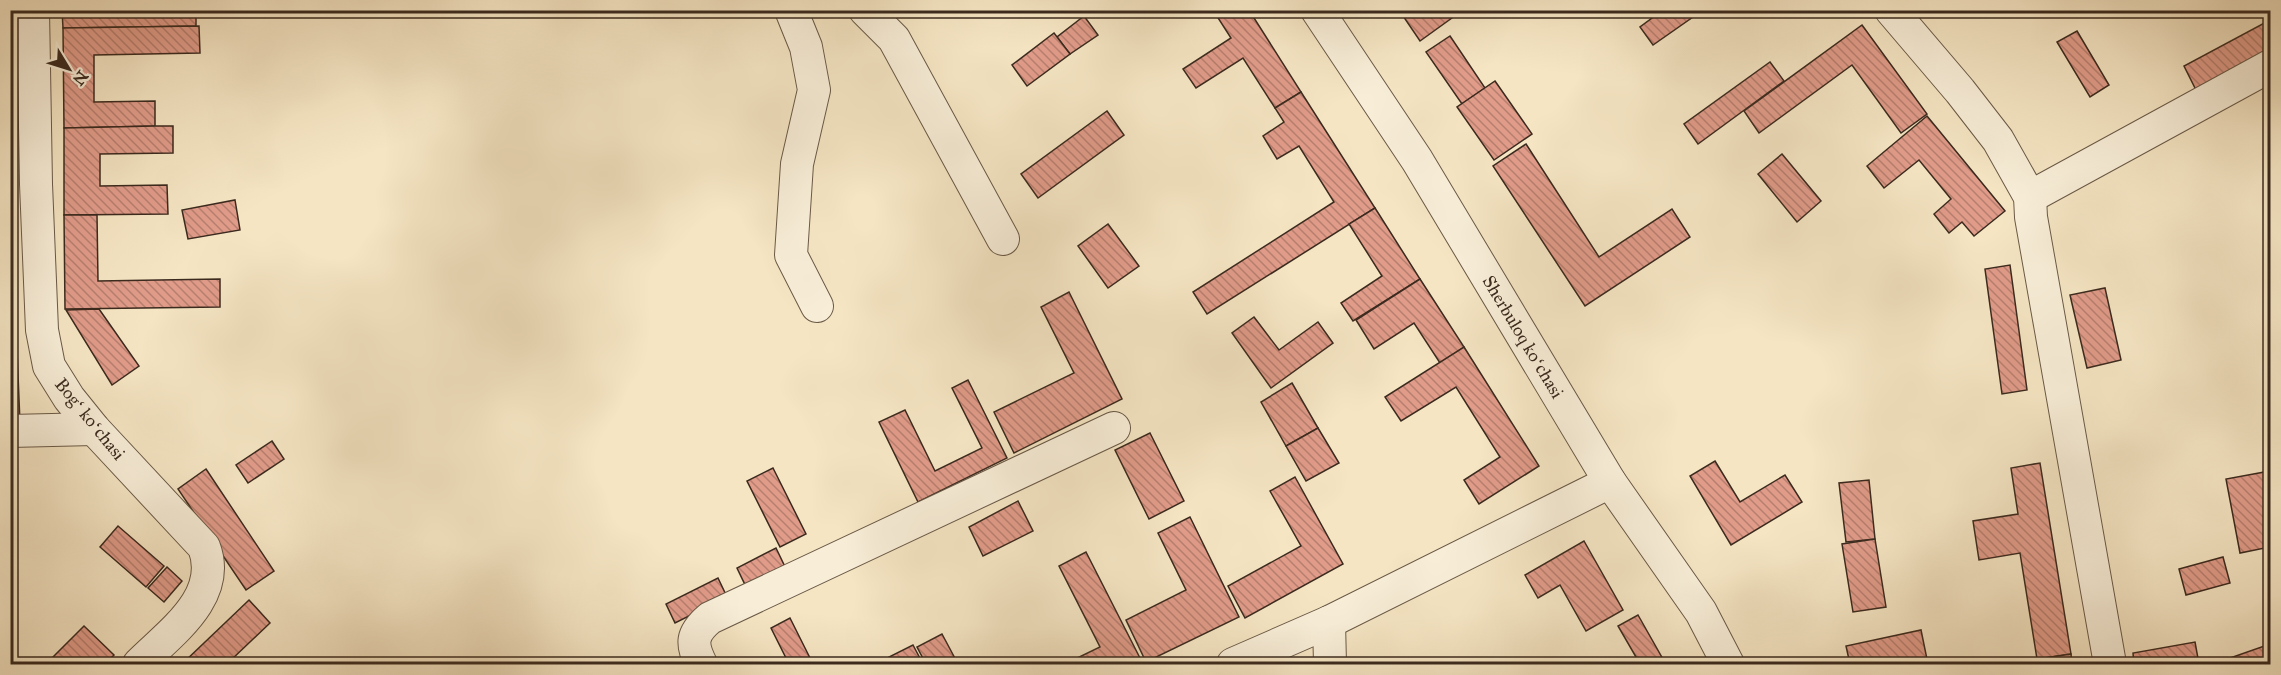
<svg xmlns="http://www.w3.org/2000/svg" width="2281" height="675" font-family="'IM FELL Great Primer',serif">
	<defs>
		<pattern id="building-back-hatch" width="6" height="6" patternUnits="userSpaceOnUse" patternTransform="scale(1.5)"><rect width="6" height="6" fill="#e09b89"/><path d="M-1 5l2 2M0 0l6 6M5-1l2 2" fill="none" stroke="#b77f6f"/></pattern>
	</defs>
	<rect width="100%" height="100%" fill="#f5e5c3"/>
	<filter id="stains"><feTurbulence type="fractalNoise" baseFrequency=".00333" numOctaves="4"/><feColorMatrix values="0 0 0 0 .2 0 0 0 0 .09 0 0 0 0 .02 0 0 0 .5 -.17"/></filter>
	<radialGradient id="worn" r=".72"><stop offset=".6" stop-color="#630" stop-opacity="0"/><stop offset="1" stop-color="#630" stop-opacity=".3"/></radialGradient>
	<g fill="url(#building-back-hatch)" stroke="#3b2a1e" stroke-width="1.5">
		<path d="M62,10H196V26L63,28Z"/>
		<path d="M1213,10H1249L1301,92L1275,108L1243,58L1196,88L1183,69L1231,38Z"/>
		<path d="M1399,10H1463L1420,41Z"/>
		<path d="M1663,10H1703L1653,45L1640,27Z"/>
		<path d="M1084,16L1098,35L1070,54L1057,37Z"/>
		<path d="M2270,20V54L2197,92L2184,66Z"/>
		<path d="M1862,25L1927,114L1901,133L1852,65L1759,133L1744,111Z"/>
		<path d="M199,26L200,53L94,55V102L155,101V126L64,128L63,28Z"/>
		<path d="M2077,31L2109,85L2090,97L2057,42Z"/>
		<path d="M1054,33L1070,54L1027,86L1012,65Z"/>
		<path d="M1450,36L1485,88L1462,104L1426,52Z"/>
		<path d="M1770,62L1784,81L1698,144L1684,124Z"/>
		<path d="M1495,81L1532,134L1494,160L1457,107Z"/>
		<path d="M1301,92L1375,208L1207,314L1193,292L1334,202L1299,146L1277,159L1263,136L1284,122L1275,108Z"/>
		<path d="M1107,111L1124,135L1038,198L1021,174Z"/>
		<path d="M1927,116L2005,211L1974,236L1962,222L1949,233L1934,214L1951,199L1919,160L1884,188L1867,166Z"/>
		<path d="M155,126H173V153L100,154V186L167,185L168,214L64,215V128Z"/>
		<path d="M1526,144L1599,257L1672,209L1690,237L1585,306L1493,166Z"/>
		<path d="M1782,154L1821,201L1797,222L1758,174Z"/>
		<path d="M235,200L240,230L188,239L182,210Z"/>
		<path d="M1375,208L1420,279L1353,321L1341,303L1382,276L1349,224Z"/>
		<path d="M64,215H97L98,281L220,279V307L65,309Z"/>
		<path d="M1108,224L1139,266L1108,288L1078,246Z"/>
		<path d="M10,227L16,327L10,328Z"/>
		<path d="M2010,265L2027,390L2002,394L1985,269Z"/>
		<path d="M1420,279L1464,347L1440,363L1414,323L1374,349L1356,320Z"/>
		<path d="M2105,288L2121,360L2087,368L2070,295Z"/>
		<path d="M1069,292L1122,399L1014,453L994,412L1074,373L1041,307Z"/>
		<path d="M99,309L139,366L112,385L66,310Z"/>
		<path d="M1254,317L1279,350L1318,322L1333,343L1271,388L1232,333Z"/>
		<path d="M16,327L20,423H10V328Z"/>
		<path d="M1464,347L1539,466L1479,504L1464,480L1500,457L1456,387L1401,421L1385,397Z"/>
		<path d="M968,380L1007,458L918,502L879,422L905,410L935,471L982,448L952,388Z"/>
		<path d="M1292,383L1318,428L1286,446L1261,402Z"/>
		<path d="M1318,428L1339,463L1306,481L1286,446Z"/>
		<path d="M1150,433L1184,501L1149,519L1115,450Z"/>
		<path d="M272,441L284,459L248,483L236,465Z"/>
		<path d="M1715,461L1740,502L1785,475L1802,502L1731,545L1690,476Z"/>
		<path d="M2040,463L2071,654L2037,659L2020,553L1979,560L1973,521L2018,514L2011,468Z"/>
		<path d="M773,468L806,534L780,547L747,481Z"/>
		<path d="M206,469L274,571L246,590L178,489Z"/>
		<path d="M2270,471V547L2240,553L2226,479Z"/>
		<path d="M1295,477L1343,564L1245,618L1228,586L1301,546L1270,491Z"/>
		<path d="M1869,480L1875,539L1846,542L1839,483Z"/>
		<path d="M1018,501L1033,531L983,556L969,527Z"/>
		<path d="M1190,517L1239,617L1146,662L1126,620L1186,590L1158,533Z"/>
		<path d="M118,526L164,566L146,587L100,547Z"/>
		<path d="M1875,539L1886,607L1853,612L1842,544Z"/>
		<path d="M1584,541L1623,610L1586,631L1560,585L1538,598L1525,575Z"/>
		<path d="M776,548L787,571L748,591L737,568Z"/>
		<path d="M1086,552L1143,664H1065L1100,647L1059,566Z"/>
		<path d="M2223,557L2230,583L2186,595L2179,569Z"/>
		<path d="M167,567L182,581L164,602L148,588Z"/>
		<path d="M718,578L727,597L675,623L666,604Z"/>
		<path d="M249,600L270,623L230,661L233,664H182Z"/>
		<path d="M1638,615L1664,661L1658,664H1640L1618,626Z"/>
		<path d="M790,618L813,664H789L771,628Z"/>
		<path d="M84,626L114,655L105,664H46Z"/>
		<path d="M1921,630L1928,664H1850L1846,646Z"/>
		<path d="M942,634L958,664H926L917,647Z"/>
		<path d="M2195,642L2199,664H2134L2133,653Z"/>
		<path d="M2270,644V664H2213Z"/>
		<path d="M913,645L923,664H893L889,657Z"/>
		<path d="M2071,654L2072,664H2006L2038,659Z"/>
	</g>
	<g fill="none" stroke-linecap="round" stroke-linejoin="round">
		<defs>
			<g id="minor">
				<path d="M33,10L36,184L42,330L49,366L69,398L94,429L204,547C223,597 170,633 139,664"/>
				<path d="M791,10L806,47L814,90L797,164L791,255L817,306"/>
				<path d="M865,10L894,39L1003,239"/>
				<path d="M1317,10L1417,160L1610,482L1701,612L1728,664"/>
				<path d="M1891,10L1960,91L1998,140L2030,197L2031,217L2110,664"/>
				<path d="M2030,197L2270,66"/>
				<path d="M10,431L94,429"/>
				<path d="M1329,622L1330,664"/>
				<path d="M701,664C691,644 691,634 710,618L1114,428"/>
				<path d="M1233,664L1329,622L1610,482"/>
			</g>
		</defs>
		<use href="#minor" stroke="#6a5947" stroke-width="34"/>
		<use href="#minor" stroke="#f8eed8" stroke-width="32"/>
	</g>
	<g text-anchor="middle" stroke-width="6" stroke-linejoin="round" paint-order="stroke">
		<g font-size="18" fill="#3b2a1e" stroke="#f8eed8">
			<text transform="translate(1523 337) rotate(59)" y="6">Sherbuloq koʻchasi</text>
			<text transform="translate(90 419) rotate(51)" y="6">Bogʻ koʻchasi</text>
		</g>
	</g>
	<rect width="2281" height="675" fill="none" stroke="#f5e5c3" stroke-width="36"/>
	<rect x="12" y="12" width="2257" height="651" fill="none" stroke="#3b2a1e" stroke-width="3"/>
	<rect x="18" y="18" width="2245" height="639" fill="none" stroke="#3b2a1e" stroke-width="1.5"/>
	<g transform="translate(69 69) rotate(128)" stroke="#f8eed8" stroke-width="4.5" paint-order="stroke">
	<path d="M0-4.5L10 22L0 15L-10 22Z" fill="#3b2a1e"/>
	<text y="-9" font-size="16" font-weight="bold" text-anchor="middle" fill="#3b2a1e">N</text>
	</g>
	<rect width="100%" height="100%" filter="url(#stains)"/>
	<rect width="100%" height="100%" fill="url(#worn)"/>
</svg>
